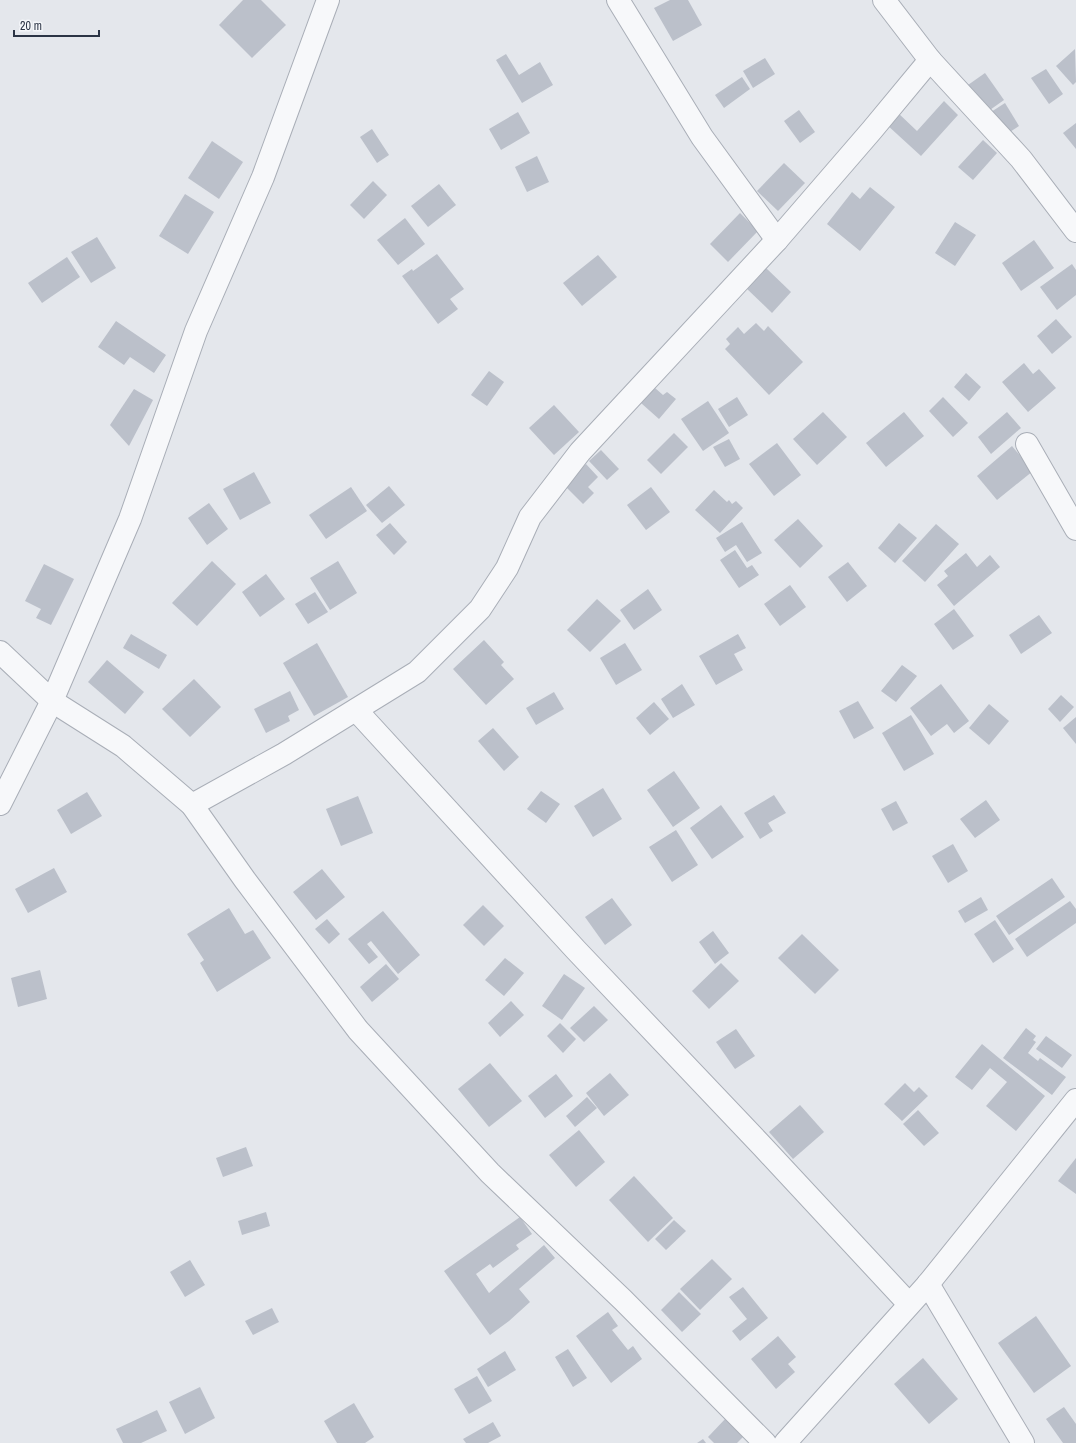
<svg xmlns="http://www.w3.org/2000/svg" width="1076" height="1443" font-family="'Archivo Narrow',sans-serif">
	<rect width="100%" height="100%" fill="#e4e7ec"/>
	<g fill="#bbc0ca">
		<path d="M243,0H261L286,25L252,58L219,25Z"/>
		<path d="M670,0H688L702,25L673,41L654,8Z"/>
		<path d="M1075,49L1076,82L1073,85L1056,66Z"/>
		<path d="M506,54L519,75L540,62L553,85L522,103L496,60Z"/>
		<path d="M765,58L775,74L753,88L743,71Z"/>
		<path d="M1046,69L1063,94L1049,104L1031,78Z"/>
		<path d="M985,73L1004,100L987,112L968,85Z"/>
		<path d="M742,77L750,89L724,108L715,95Z"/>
		<path d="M944,101L958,115L921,156L886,124L897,112L917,131Z"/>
		<path d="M1005,103L1019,126L1005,135L991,112Z"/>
		<path d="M799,110L815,132L800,143L784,121Z"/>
		<path d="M518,112L530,133L501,150L489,129Z"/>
		<path d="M1076,123V149L1063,133Z"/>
		<path d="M372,129L389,155L377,163L360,137Z"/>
		<path d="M983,140L997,153L973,180L958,167Z"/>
		<path d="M212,141L243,162L219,199L188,178Z"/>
		<path d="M537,156L549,182L527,192L515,167Z"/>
		<path d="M784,163L805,183L778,211L757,191Z"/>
		<path d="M373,181L387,195L364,219L350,205Z"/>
		<path d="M439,184L456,205L428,227L411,206Z"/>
		<path d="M870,187L895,207L860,251L827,224L852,192L860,199Z"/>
		<path d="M185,194L214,212L188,254L159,236Z"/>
		<path d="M740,213L758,231L728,262L710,244Z"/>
		<path d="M405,218L425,244L398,265L377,240Z"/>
		<path d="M955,222L976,235L955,266L935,253Z"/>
		<path d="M97,237L116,268L91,283L71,252Z"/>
		<path d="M1034,240L1054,268L1021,291L1002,263Z"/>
		<path d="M437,254L464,289L450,299L458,309L438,324L402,276L412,269L413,271Z"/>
		<path d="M598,255L617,277L582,306L563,283Z"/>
		<path d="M67,257L80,277L42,303L28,283Z"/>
		<path d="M1072,264L1076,270V295L1057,310L1040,287Z"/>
		<path d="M765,267L791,292L772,313L745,287Z"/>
		<path d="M1056,319L1072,337L1052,354L1037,336Z"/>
		<path d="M116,321L166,355L154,373L130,357L124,365L98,347Z"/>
		<path d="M756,323L764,331L768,326L803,362L769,395L725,349L730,344L726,339L738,327L744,334Z"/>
		<path d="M1024,363L1033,374L1039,369L1056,388L1028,412L1002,382Z"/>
		<path d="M489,371L504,382L487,406L471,395Z"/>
		<path d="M966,373L981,387L969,401L954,387Z"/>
		<path d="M655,388L663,395L667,392L676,399L659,419L641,403Z"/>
		<path d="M134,389L153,400L129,446L110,425Z"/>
		<path d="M737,397L748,415L729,427L718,409Z"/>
		<path d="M943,397L968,423L953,437L929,411Z"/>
		<path d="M708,401L729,433L703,451L681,419Z"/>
		<path d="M554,405L579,432L554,455L529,428Z"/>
		<path d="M823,412L847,437L817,465L793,439Z"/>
		<path d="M904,412L924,436L886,467L866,443Z"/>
		<path d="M1007,412L1021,428L991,454L978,437Z"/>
		<path d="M674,433L688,447L661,474L647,460Z"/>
		<path d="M729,439L740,459L725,467L713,447Z"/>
		<path d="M777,443L801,475L774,496L749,464Z"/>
		<path d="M1012,446L1033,471L997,500L977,476Z"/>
		<path d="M601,450L619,469L607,480L589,461Z"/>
		<path d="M586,464L598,477L588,487L594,493L583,504L564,485Z"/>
		<path d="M254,472L271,503L240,520L223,489Z"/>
		<path d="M389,486L405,505L382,523L366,505Z"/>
		<path d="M351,487L367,511L326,539L309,515Z"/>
		<path d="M651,487L670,512L646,530L627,505Z"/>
		<path d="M714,490L727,502L729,500L732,504L736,501L743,508L720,533L695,510Z"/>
		<path d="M209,503L228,529L207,545L188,518Z"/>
		<path d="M798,519L823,546L800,568L774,540Z"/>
		<path d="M742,522L762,553L747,562L736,545L725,552L716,538Z"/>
		<path d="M390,523L407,542L394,555L376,535Z"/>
		<path d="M899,523L917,538L895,563L878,548Z"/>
		<path d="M936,524L959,544L925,582L902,561Z"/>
		<path d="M735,550L747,568L752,565L759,575L739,588L720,560Z"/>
		<path d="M966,553L977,567L990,555L1000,567L954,606L937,585L948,576L944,571Z"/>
		<path d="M212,561L236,584L197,626L172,603Z"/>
		<path d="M338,561L357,593L330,610L310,578Z"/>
		<path d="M848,562L867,586L847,602L828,577Z"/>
		<path d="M44,564L74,579L51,625L36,618L41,609L25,601Z"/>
		<path d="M266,574L285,599L260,617L242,592Z"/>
		<path d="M790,585L806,607L780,626L764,604Z"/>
		<path d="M648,589L662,610L634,630L620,610Z"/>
		<path d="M315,592L328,612L308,624L295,604Z"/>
		<path d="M597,599L621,621L590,652L567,630Z"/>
		<path d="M954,609L974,636L953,650L934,624Z"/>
		<path d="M1039,615L1052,633L1021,654L1009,635Z"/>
		<path d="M131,634L167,655L159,669L123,648Z"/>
		<path d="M738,634L746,648L734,654L743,670L716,685L699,656Z"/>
		<path d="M484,640L504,662L501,665L514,679L486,705L453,669Z"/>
		<path d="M317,643L348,697L314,716L283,663Z"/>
		<path d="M625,643L642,670L616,685L600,658Z"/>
		<path d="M107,660L144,692L125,714L88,682Z"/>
		<path d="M902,665L917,676L896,702L881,691Z"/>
		<path d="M194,679L221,707L190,737L162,709Z"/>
		<path d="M682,684L695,705L673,718L661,699Z"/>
		<path d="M941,684L969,721L954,733L947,724L931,736L910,708Z"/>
		<path d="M290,691L299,710L288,716L290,721L266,733L254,709Z"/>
		<path d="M554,692L564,709L536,725L526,708Z"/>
		<path d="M1061,695L1074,707L1060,722L1048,709Z"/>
		<path d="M858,701L874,728L854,739L839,711Z"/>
		<path d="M654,702L669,719L650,735L636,718Z"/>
		<path d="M989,704L1009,721L989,745L969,728Z"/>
		<path d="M911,715L934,754L904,771L882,733Z"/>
		<path d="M1076,717V744L1063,728Z"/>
		<path d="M493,728L519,757L504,771L478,741Z"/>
		<path d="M674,771L700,808L673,827L647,790Z"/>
		<path d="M603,788L622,819L593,837L574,806Z"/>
		<path d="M541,791L560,804L546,823L527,809Z"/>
		<path d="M87,792L102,816L71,834L57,810Z"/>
		<path d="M774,795L786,813L768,823L773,831L760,839L744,813Z"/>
		<path d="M358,796L373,833L341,846L326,809Z"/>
		<path d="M986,800L1000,820L975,838L960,819Z"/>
		<path d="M896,801L908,823L893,831L881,809Z"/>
		<path d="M721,805L744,837L712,859L690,828Z"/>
		<path d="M676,830L698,865L672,882L649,847Z"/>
		<path d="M953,844L968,871L948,883L932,856Z"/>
		<path d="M54,868L67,892L28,913L15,889Z"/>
		<path d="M322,869L345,897L316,920L293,892Z"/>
		<path d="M1052,878L1065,897L1009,935L996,916Z"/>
		<path d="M981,897L988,910L965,923L958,911Z"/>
		<path d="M612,898L632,925L605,945L585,917Z"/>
		<path d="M1070,901L1076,909V923L1027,957L1015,939Z"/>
		<path d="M483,905L504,926L484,946L463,925Z"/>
		<path d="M229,908L245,934L253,930L271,958L217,992L200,963L204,960L187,934Z"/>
		<path d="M383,911L420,955L398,974L371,941L367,944L378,957L369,964L348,939Z"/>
		<path d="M327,919L340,934L329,944L315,929Z"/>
		<path d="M995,920L1014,949L993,963L974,934Z"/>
		<path d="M713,931L729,953L715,964L699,942Z"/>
		<path d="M802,934L839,970L815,994L778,958Z"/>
		<path d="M505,958L524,973L504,996L485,980Z"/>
		<path d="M721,963L739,981L709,1009L692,991Z"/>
		<path d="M386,964L399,979L372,1002L360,987Z"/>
		<path d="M40,970L47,999L18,1007L11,978Z"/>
		<path d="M564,974L585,988L562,1020L542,1006Z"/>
		<path d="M511,1001L524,1015L500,1037L488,1023Z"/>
		<path d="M594,1006L608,1020L584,1042L570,1028Z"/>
		<path d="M560,1023L576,1039L563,1053L547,1036Z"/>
		<path d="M1026,1028L1036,1036L1033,1040L1036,1042L1028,1053L1038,1061L1040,1058L1066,1077L1052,1095L1003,1058Z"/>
		<path d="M736,1029L755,1056L735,1069L716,1042Z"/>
		<path d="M1046,1036L1072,1055L1062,1068L1036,1049Z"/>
		<path d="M982,1044L1045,1096L1016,1131L986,1106L1007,1082L990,1068L972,1090L955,1077Z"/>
		<path d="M490,1063L522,1101L489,1127L458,1089Z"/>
		<path d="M610,1073L629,1095L604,1116L586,1093Z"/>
		<path d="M556,1074L573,1096L545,1118L528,1096Z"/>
		<path d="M905,1083L914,1092L919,1087L928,1096L902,1121L884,1104Z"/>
		<path d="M587,1097L597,1108L575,1127L566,1116Z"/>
		<path d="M800,1105L824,1132L793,1159L769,1132Z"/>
		<path d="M918,1110L939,1133L924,1146L903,1124Z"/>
		<path d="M579,1130L605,1162L576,1187L549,1155Z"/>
		<path d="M246,1147L253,1166L223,1177L216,1158Z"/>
		<path d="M1076,1158V1194L1058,1181Z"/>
		<path d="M634,1176L673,1218L648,1242L609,1200Z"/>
		<path d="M266,1212L270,1226L242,1235L238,1221Z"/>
		<path d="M520,1217L532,1234L516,1245L519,1249L493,1268L490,1264L476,1274L489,1293L544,1245L555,1258L519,1289L530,1302L509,1321L490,1335L444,1271Z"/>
		<path d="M674,1220L686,1231L666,1250L655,1239Z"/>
		<path d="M712,1259L732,1279L700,1310L680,1289Z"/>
		<path d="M190,1260L205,1285L185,1297L170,1272Z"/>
		<path d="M743,1287L768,1318L740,1341L732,1331L747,1319L729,1297Z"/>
		<path d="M679,1292L701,1314L682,1332L661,1310Z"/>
		<path d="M272,1308L279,1322L253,1335L245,1321Z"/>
		<path d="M608,1312L618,1326L612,1330L628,1350L633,1346L642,1359L611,1383L576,1336Z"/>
		<path d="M1036,1316L1071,1366L1034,1393L998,1343Z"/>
		<path d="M778,1336L796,1357L788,1364L795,1372L776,1389L751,1359Z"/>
		<path d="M568,1349L587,1378L573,1387L555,1357Z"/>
		<path d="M505,1351L516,1370L488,1387L477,1369Z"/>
		<path d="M923,1358L958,1399L929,1424L894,1384Z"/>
		<path d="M477,1376L492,1401L469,1414L454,1389Z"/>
		<path d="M200,1387L215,1418L185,1434L169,1402Z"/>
		<path d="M354,1403L374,1437L365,1443H337L324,1421Z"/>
		<path d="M1064,1407L1076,1424V1443H1063L1046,1419Z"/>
		<path d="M157,1410L167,1431L141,1443H123L116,1429Z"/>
		<path d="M727,1417L745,1435L737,1443H714L708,1437Z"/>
		<path d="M493,1422L501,1436L488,1443H466L463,1439Z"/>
		<path d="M703,1439L706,1443H697Z"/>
	</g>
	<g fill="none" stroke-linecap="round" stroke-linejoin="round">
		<defs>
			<g id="minor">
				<path d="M618,0L702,137L777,240"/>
				<path d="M884,0L930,60L1021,159L1076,231"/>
				<path d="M1027,444L1076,529"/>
				<path d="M0,652L52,701L123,746L192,805L245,880L358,1030L490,1173L623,1300L765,1443"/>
				<path d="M356,710L576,950L763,1147L909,1304"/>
				<path d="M0,804L52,701L130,519L196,331L263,177L328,0"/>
				<path d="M192,805L284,754L417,672L480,609L507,568L530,517L580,452L777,240L872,130L930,60"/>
				<path d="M928,1284L1023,1443"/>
				<path d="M785,1443L928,1284L1076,1100"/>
			</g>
		</defs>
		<use href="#minor" stroke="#a9aeb7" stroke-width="24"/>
		<use href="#minor" stroke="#f7f8fa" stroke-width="22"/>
	</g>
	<path d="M14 30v6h85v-6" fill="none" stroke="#2b3445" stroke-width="2"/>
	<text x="20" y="30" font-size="12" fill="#2b3445" stroke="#f4f6f9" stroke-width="3" paint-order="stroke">20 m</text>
</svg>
